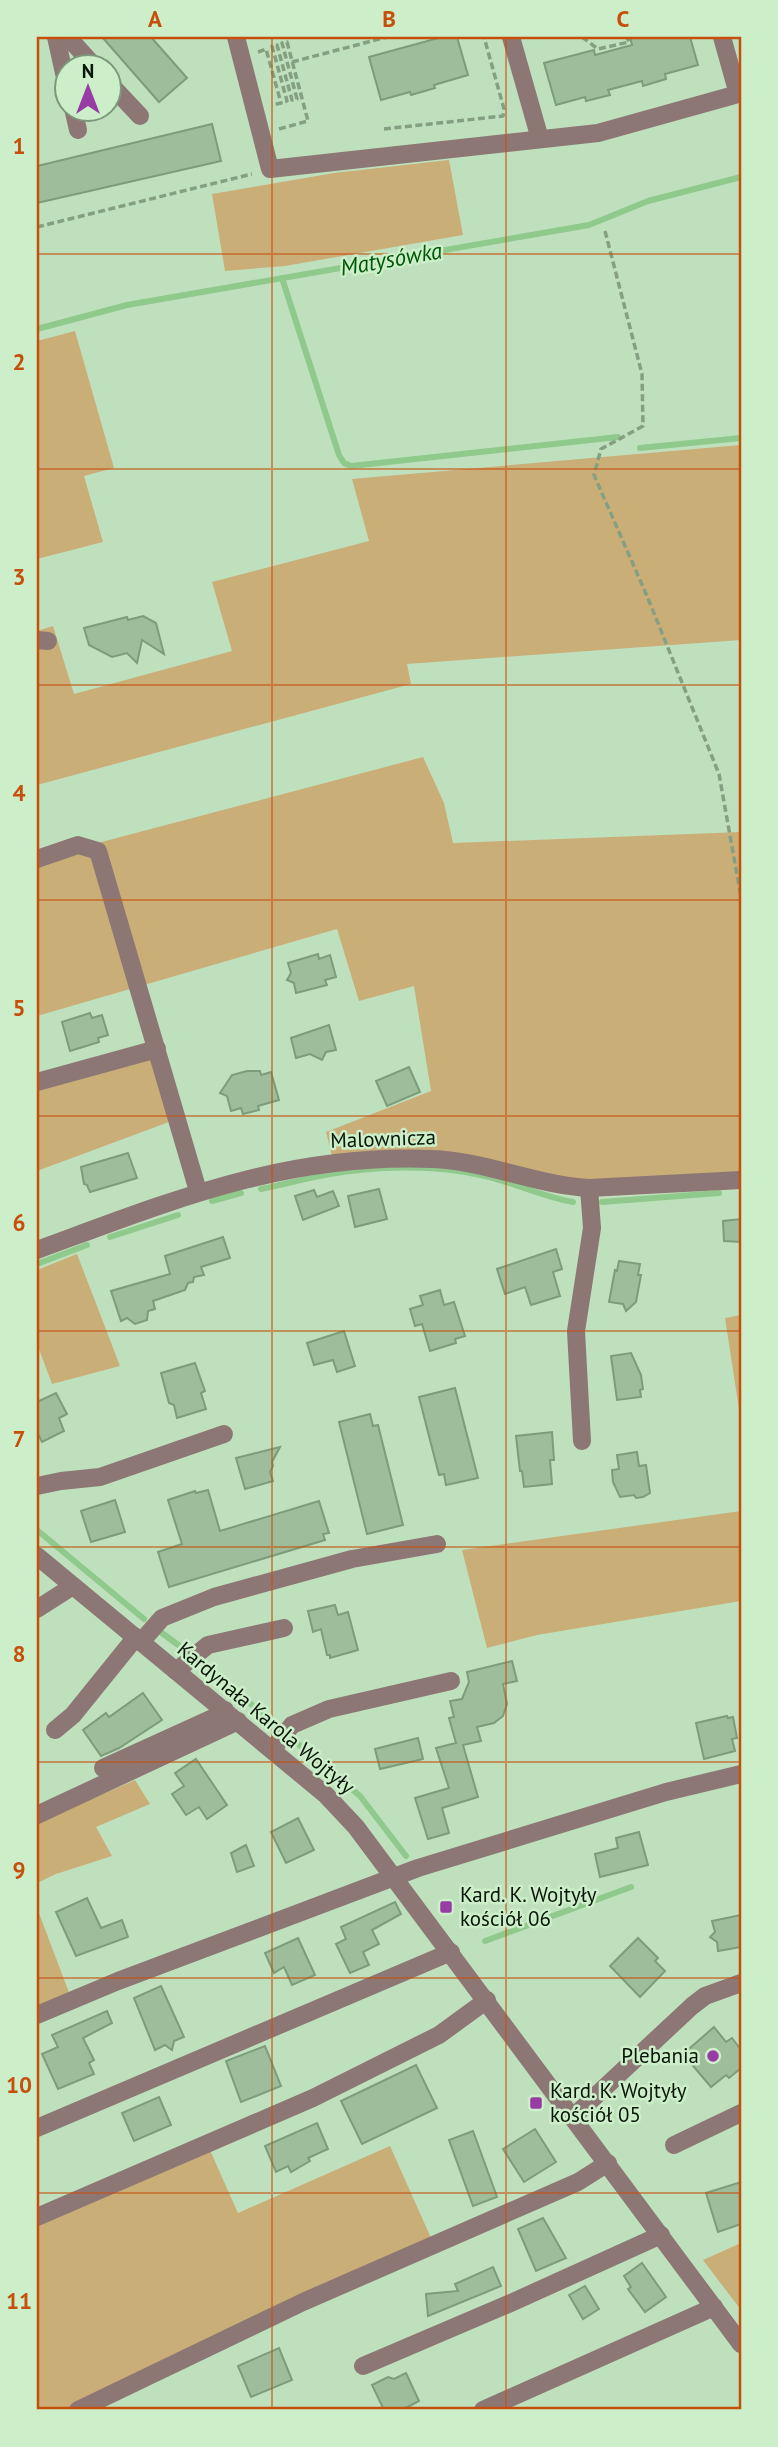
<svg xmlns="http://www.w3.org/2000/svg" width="778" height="2447" font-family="'PT Sans',sans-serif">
	<rect width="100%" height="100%" fill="#bfe0bd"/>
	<g fill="#caae78">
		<path d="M449,160L463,235L285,266L225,271L212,194L334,173Z"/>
		<path d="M75,331L114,468L84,476L103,542L37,559V341Z"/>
		<path d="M741,445V640L407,664L411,684L37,785V631L53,626L74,694L232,651L212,582L369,541L352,479Z"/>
		<path d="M423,757L444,803L453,843L741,832V1173L597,1182L332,1156L326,1132L431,1091L414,986L359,1001L337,929L37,1016V859Z"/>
		<path d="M152,1058L169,1122L37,1171V1090Z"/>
		<path d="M77,1254L120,1366L52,1384L37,1344V1270Z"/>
		<path d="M741,1315V1422L725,1318Z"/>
		<path d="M741,1511V1601L537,1635L487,1648L462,1550Z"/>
		<path d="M135,1780L150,1804L96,1827L112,1856L56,1874L37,1883V1823Z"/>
		<path d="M37,1908L70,1995L37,2011Z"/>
		<path d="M390,2146L431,2238L66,2410H37V2224L209,2148L238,2213Z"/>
		<path d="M741,2243V2310L703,2260Z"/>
	</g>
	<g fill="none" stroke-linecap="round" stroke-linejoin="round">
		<g stroke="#90c98c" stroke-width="6">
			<path d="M282,278L339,455L344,463L351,466L618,437"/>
			<path d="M37,329L127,305L589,225L648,201L741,177"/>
			<path d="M640,448L741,438"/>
			<path d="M261,1189C291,1183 321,1174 351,1171C394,1166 442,1166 485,1176C515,1183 543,1197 573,1202"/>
			<path d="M212,1201L241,1193"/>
			<path d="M602,1202L719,1193"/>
			<path d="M110,1237L178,1215"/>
			<path d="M37,1264L87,1245"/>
			<path d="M37,1530L144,1619"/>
			<path d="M162,1633L185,1650"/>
			<path d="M203,1664L277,1726"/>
			<path d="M297,1743L360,1796L406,1856"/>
			<path d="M485,1941L631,1887"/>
		</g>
	</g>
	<g fill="#9ebe9b" stroke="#7d9c7b" stroke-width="2">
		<path d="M102,37H151L187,78L159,102Z"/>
		<path d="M442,37H457L468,75L434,85L435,88L411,95L410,92L381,100L369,57Z"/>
		<path d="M630,37H690L698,65L665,74L666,79L643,86L642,81L608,90L610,95L586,101L585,97L556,105L544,63L594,50L595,55L632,45Z"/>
		<path d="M212,124L221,161L37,203V166Z"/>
		<path d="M143,616L156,623L164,654L142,640L137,663L127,653L112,657L89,645L84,628L127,617L128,620Z"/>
		<path d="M318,954L319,959L330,955L336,977L325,980L327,985L296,993L294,983L287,980L291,973L288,963Z"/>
		<path d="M90,1013L92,1018L102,1015L108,1035L98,1038L99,1042L70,1051L62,1022Z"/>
		<path d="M329,1025L336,1050L326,1052L322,1060L310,1054L296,1058L291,1038Z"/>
		<path d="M409,1067L420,1092L387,1106L376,1081Z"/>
		<path d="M247,1071H260L261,1075L271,1072L279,1100L258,1106L259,1110L243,1114L241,1108L231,1111L227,1096L220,1093L232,1075Z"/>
		<path d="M128,1153L137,1178L90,1192L87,1185L84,1184L81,1167Z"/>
		<path d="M379,1189L387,1219L355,1227L348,1196Z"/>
		<path d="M314,1190L317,1197L333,1191L339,1206L303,1220L295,1196Z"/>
		<path d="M741,1219V1242L724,1241L723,1221Z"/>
		<path d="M223,1237L230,1258L201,1267L204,1275L194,1277L193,1282L188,1283L185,1290L153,1301L155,1309L148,1311L147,1320L135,1324L127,1318L121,1321L111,1291L170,1274L165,1256Z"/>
		<path d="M556,1249L562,1269L553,1272L560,1296L531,1305L525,1287L505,1294L497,1269Z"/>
		<path d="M619,1261L640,1264L638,1275H641L636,1302L626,1311L623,1304L609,1302L615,1270L617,1271Z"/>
		<path d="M440,1290L444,1305L454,1302L465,1336L455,1339L456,1343L430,1351L422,1324L415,1326L410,1309L423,1305L420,1296Z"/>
		<path d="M344,1331L355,1366L337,1372L333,1360L314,1365L307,1343Z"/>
		<path d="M631,1353L641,1375L643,1389L640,1390L641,1397L617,1400L611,1356Z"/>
		<path d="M195,1363L205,1391L201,1393L206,1409L177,1418L174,1405L169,1403L161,1373Z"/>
		<path d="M455,1388L478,1478L446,1485L444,1474L439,1475L419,1397Z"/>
		<path d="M56,1393L67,1414L59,1418L64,1431L42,1442L37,1432V1402Z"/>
		<path d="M370,1414L373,1426L378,1425L403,1525L367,1534L339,1422Z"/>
		<path d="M552,1432L554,1460H550L552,1484L524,1487L522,1471H520L516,1436Z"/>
		<path d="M280,1447L272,1462L273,1466L270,1472L273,1481L245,1489L236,1458Z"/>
		<path d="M637,1452L639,1466L646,1465L650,1493L643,1497L636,1498L634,1495L620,1497L613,1482L612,1470L619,1469L617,1455Z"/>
		<path d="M208,1490L220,1531L319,1501L329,1533L323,1534L325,1540L169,1587L158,1552L182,1544L168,1500L195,1491L196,1493Z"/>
		<path d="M115,1500L125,1532L91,1542L81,1511Z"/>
		<path d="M335,1605L338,1615L348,1612L358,1650L330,1658V1655H327L321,1629L313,1632L308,1611Z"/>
		<path d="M512,1661L517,1681L503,1684L507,1704L503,1716L494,1723L477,1727L481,1741L463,1745L478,1797L442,1808L449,1833L428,1839L415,1798L449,1788L436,1748L456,1743L449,1718L454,1717L450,1701L462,1699L469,1682L467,1672Z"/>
		<path d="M143,1693L162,1720L119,1748L101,1756L83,1730L106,1713L109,1717Z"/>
		<path d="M727,1716L728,1718L733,1717L737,1738L732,1739L735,1751L704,1759L696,1723Z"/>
		<path d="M418,1738L423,1759L380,1769L375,1749Z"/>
		<path d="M196,1759L227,1805L207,1819L199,1807L186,1815L172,1794L184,1786L175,1773Z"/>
		<path d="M298,1818L314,1850L286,1863L271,1832Z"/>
		<path d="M639,1832L648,1865L600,1877L595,1854L618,1848L616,1838Z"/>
		<path d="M246,1845L254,1866L237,1872L231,1853Z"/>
		<path d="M87,1898L101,1928L122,1920L128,1937L76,1956L56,1912Z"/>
		<path d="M395,1902L401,1914L372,1930L379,1944L363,1952L369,1965L350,1973L336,1944L346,1939L341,1927Z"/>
		<path d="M741,1915V1947L718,1951L717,1942L710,1937L715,1932L712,1921Z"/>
		<path d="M298,1938L315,1975L292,1985L284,1967L274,1973L265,1953Z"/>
		<path d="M638,1938L658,1958L655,1961L665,1971L640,1997L610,1966Z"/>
		<path d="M161,1986L184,2037L174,2041L172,2050L165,2045L155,2050L134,1998Z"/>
		<path d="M107,2011L112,2023L83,2038L94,2060L89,2063L94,2074L58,2089L42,2054L58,2047L52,2035Z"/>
		<path d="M714,2027L726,2042L732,2038L741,2050V2068L729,2078L726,2075L711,2087L683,2054Z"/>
		<path d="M265,2046L281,2086L241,2102L226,2061Z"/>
		<path d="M416,2065L437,2108L362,2144L341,2101Z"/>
		<path d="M159,2097L171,2125L134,2141L122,2113Z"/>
		<path d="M317,2123L328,2149L308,2158L310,2161L291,2172L288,2166L276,2172L265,2146Z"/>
		<path d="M535,2129L556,2162L524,2182L503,2149Z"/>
		<path d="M473,2131L497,2197L473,2206L449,2140Z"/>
		<path d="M741,2182V2224L718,2232L706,2193Z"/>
		<path d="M543,2218L566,2258L536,2271L518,2229Z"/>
		<path d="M642,2263L666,2297L645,2312L628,2289L631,2287L624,2276Z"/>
		<path d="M493,2267L501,2286L428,2316L426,2294L458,2291L455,2284Z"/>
		<path d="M585,2286L599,2309L583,2319L569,2295Z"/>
		<path d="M279,2348L292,2380L251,2397L238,2366Z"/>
		<path d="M406,2373L419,2401L402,2410H384L372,2385L388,2377L394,2379Z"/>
	</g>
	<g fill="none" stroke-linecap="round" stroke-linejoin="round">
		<g stroke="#859f83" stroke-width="3.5" stroke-dasharray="7 3.5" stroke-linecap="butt">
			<path d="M582,37L598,49L629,42L627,37"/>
			<path d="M258,52L266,49L281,103L272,105"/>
			<path d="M292,62L387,37"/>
			<path d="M279,129L308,121L287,42L282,43L297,99L292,100L277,45L272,46L287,101L281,103"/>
			<path d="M384,129L503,116L504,109L484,37"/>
			<path d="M37,227L252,174"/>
			<path d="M605,231L642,374L643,426L601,449L594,475L647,596L719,774L741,897"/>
		</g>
		<g stroke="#8d7775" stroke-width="18">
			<path d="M56,37L66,82"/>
			<path d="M68,37L94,66"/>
			<path d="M236,37L270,169L598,133L738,94L722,37"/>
			<path d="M511,37L540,139"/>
			<path d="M108,82L140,116"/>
			<path d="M73,108L78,130"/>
			<path d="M37,640L48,641"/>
			<path d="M37,859L78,845L98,851L198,1191"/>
			<path d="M37,1082L157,1049"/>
			<path d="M37,1250C171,1201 286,1153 432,1159C486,1161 535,1185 589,1188L741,1180"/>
			<path d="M582,1441L576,1331L592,1228L589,1188"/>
			<path d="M37,1486L61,1481L100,1477L224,1434"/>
			<path d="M37,1556L326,1795L356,1827L741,2344"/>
			<path d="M37,1609L73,1586"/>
			<path d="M141,1642L162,1618L214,1597L352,1559L437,1544"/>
			<path d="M176,1671L208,1645L284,1628"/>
			<path d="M55,1730L73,1715L136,1637"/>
			<path d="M272,1750L292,1725L329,1709L451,1681"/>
			<path d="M103,1768L213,1718L225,1710"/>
			<path d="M37,1815L238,1721"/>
			<path d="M37,2015L118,1981L418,1868L666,1792L741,1774"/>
			<path d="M573,2117L692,2006L705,1996L741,1983"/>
			<path d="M37,2128L451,1952"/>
			<path d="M674,2145L741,2113"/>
			<path d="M37,2217L313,2098L439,2035L487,2000"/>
			<path d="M363,2366L513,2302L661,2235"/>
			<path d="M78,2410L303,2302L578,2182L608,2163"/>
			<path d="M483,2410L714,2307"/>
		</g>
	</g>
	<path fill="none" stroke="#c74f0c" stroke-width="2" stroke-opacity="0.55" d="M272,37V2410M506,37V2410M37,254H741M37,469H741M37,685H741M37,900H741M37,1116H741M37,1331H741M37,1547H741M37,1762H741M37,1978H741M37,2193H741"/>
	<g fill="#983ba4" stroke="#cceec9" stroke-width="2.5">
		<rect x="439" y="1900" width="14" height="14" rx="3.5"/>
		<circle cx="713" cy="2056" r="7"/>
		<rect x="529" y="2096" width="14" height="14" rx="3.5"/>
	</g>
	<g text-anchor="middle" stroke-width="5" stroke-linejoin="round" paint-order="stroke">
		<g font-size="21" fill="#0a1509" stroke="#cceec9">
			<text transform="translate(383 1139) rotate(-2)" y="7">Malownicza</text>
			<text transform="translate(266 1718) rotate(40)" y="7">Kardynała Karola Wojtyły</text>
		</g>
		<g font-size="21" fill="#0a1509" stroke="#cceec9" text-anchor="start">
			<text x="460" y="1902">Kard. K. Wojtyły<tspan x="460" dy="24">kościół 06</tspan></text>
			<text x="699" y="2063" text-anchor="end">Plebania</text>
			<text x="550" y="2098">Kard. K. Wojtyły<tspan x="550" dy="24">kościół 05</tspan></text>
		</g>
		<g font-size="23" font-style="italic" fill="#005705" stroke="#cceec9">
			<text transform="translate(391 259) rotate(-10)" y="8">Matysówka</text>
		</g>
	</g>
	<rect width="778" height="2447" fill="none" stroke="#cceec9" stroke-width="77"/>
	<g transform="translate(88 88)"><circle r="33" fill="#cceec9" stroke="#7e977c" stroke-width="2"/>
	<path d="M0-5L12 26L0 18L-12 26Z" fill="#983ba4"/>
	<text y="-10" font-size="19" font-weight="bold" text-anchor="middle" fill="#0a1509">N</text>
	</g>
	<rect x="38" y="38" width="702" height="2370" fill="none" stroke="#c74f0c" stroke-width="2.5"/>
	<g font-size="23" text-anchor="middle" font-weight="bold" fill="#c74f0c">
		<text x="155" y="27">A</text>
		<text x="389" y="27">B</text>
		<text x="623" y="27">C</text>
		<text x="19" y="154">1</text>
		<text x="19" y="370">2</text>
		<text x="19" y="585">3</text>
		<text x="19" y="801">4</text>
		<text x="19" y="1016">5</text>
		<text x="19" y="1231">6</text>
		<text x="19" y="1447">7</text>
		<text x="19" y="1662">8</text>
		<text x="19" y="1878">9</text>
		<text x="19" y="2093">10</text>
		<text x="19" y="2309">11</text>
	</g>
</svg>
